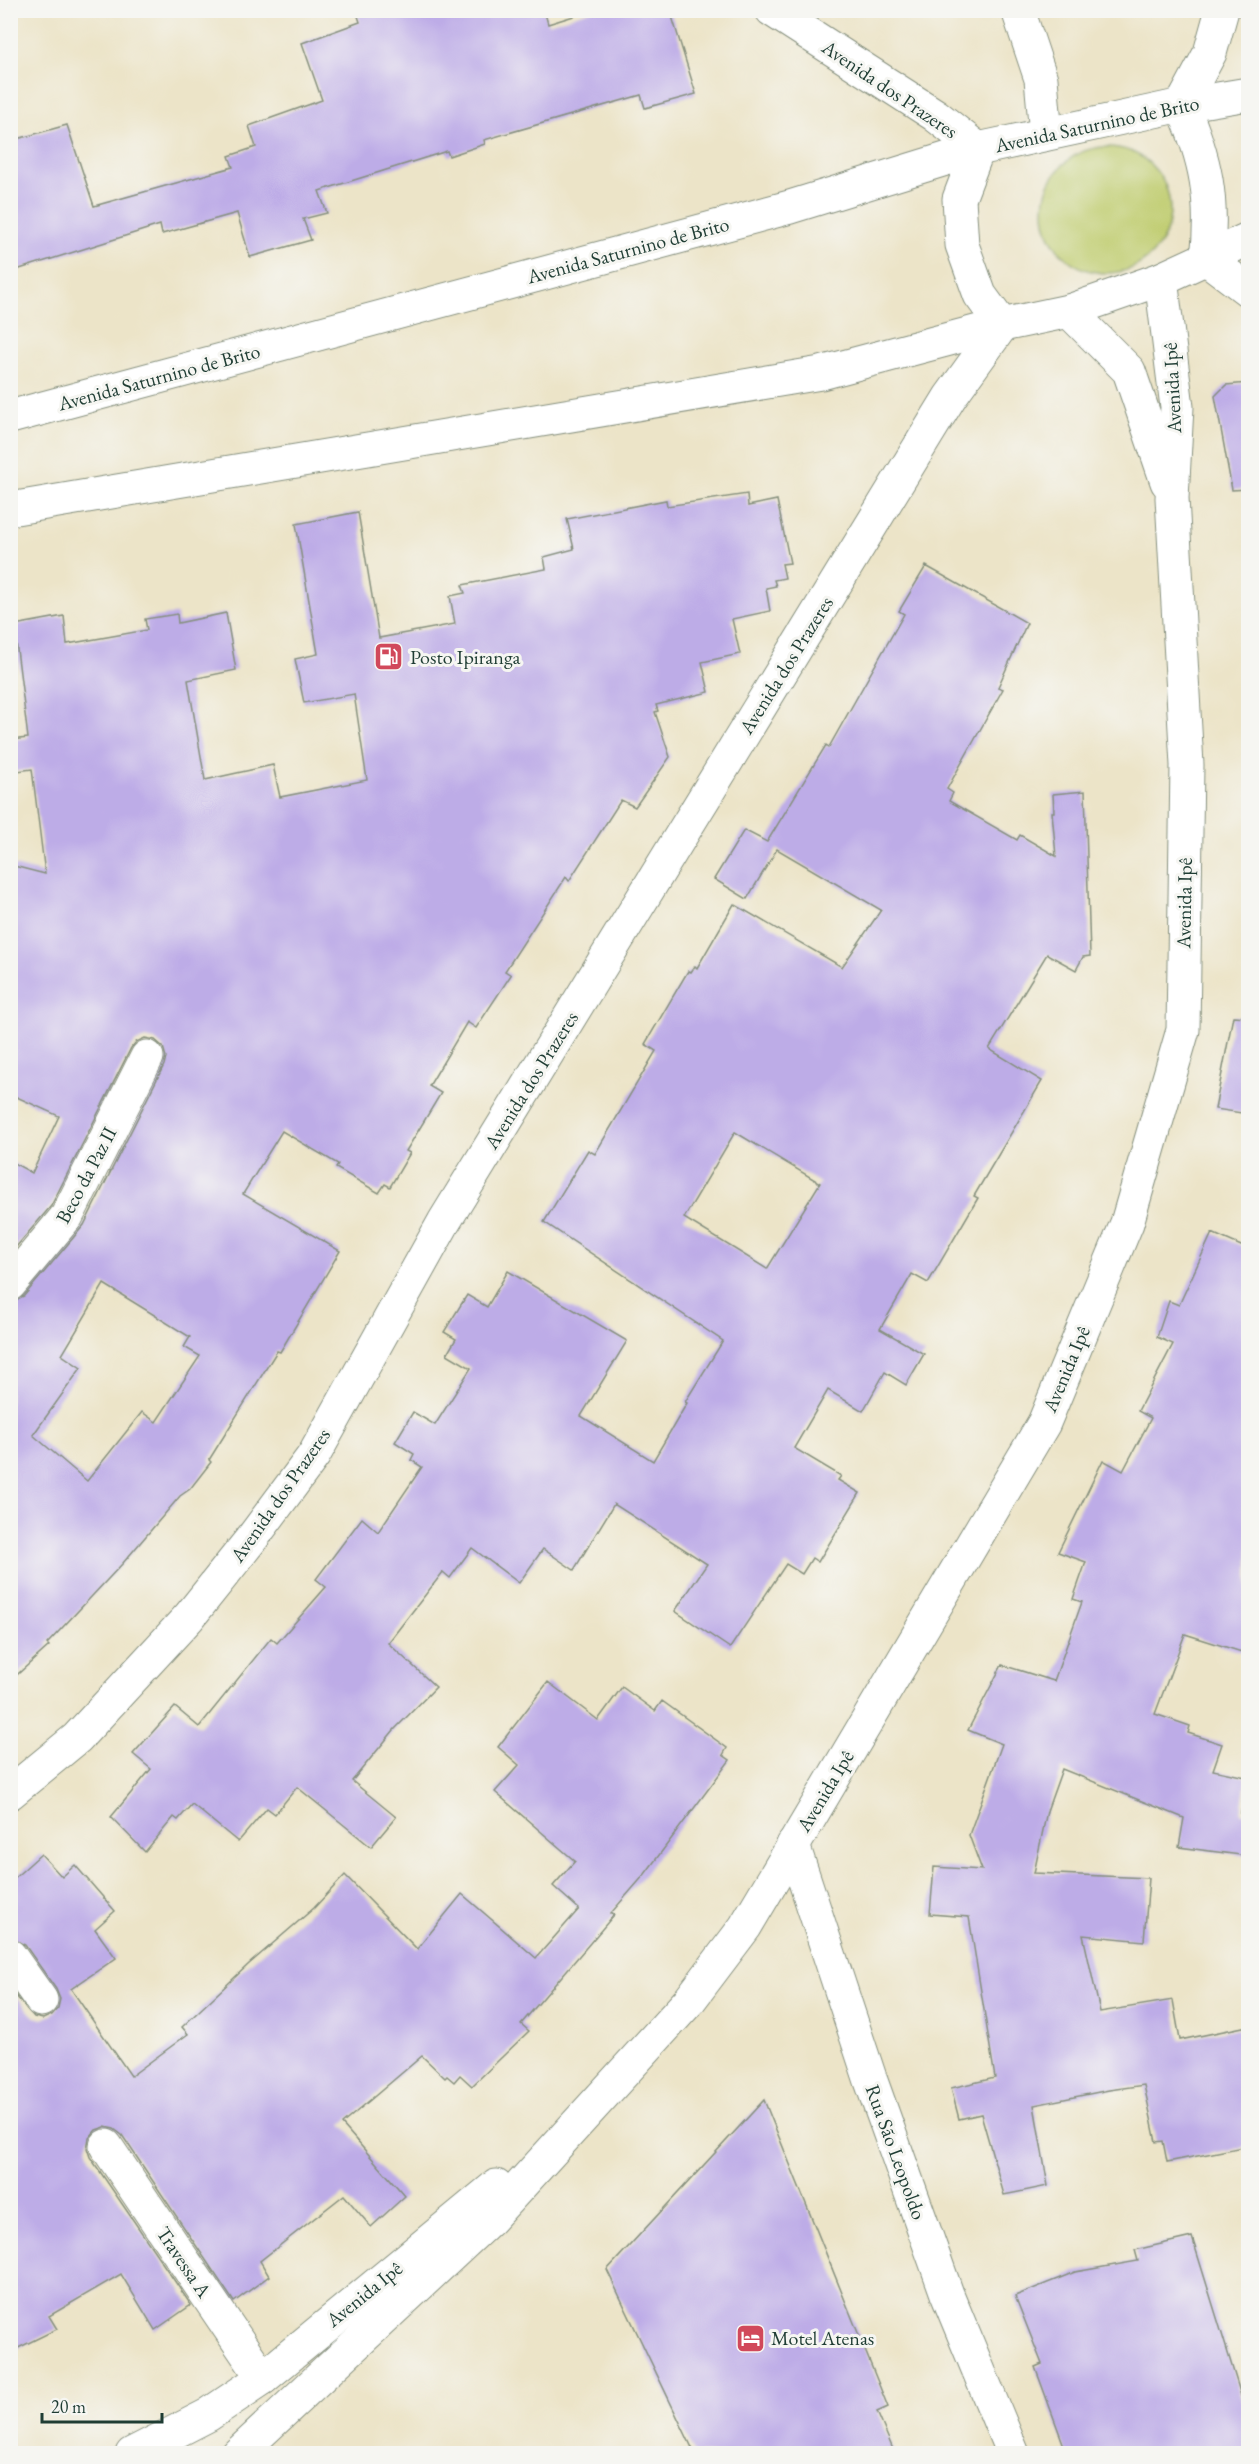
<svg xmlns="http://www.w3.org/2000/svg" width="1259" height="2464" font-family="'EB Garamond',serif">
	<rect width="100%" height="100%" fill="#f6f6f2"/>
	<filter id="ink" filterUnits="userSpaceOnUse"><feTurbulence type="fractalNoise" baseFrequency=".0167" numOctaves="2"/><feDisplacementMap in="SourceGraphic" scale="12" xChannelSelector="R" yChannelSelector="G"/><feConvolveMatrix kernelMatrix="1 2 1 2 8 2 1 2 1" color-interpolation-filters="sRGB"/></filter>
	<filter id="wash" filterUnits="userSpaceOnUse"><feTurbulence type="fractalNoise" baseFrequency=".008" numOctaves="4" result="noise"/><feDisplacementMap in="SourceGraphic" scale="24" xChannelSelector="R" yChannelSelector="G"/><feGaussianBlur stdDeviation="1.35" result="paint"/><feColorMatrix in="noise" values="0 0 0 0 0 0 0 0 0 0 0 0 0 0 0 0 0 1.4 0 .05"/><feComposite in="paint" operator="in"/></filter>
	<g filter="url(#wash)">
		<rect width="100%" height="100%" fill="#ece4c8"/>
		<circle fill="#bfcc6e" stroke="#6f8451" stroke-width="1.5" cx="1107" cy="210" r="63"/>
		<g id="blocks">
			<g fill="#bdace7" fill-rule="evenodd">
				<path d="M356,10H544L548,24L593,10H670L696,94L645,108L641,95L484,140L485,144L449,156L447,151L319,191L327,213L303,219L311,240L250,257L237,213L162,234L160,225L10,272V141L67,125L94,206L233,167L229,156L256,147L249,126L322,100L302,43L360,22Z"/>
				<path d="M1248,383V489L1232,490L1215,396L1226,385Z"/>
				<path d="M747,494L748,506L777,500L790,563L782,564L785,578L774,580L776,586L766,588L770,611L732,619L740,654L702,662L709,692L656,705L658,711L655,712L670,757L635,807L621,800L569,881L566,877L505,971L511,975L476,1028L467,1022L429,1086L441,1093L406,1151L410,1153L390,1187L385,1184L379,1193L336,1168L338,1164L282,1131L243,1194L340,1251L280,1352L277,1351L209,1460L211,1462L190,1489L180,1496L123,1563L47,1644L49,1646L10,1681V1302L24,1296L84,1225L164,1065L166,1057L163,1047L155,1040L145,1038L136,1042L131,1048L51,1206L10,1254V1161L32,1173L59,1116L10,1094V865L45,874L32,769L10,772V740L28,738L14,625L64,616L67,644L147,630L145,619L177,614L178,623L226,613L236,670L188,680L205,780L273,765L280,797L367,780L354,694L304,703L295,659L318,654L296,524L358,512L379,638L455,624L450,596L465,593L462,585L546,569L544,557L574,549L567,519L666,500L667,506ZM104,1284L190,1337L184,1347L200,1356L156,1422L142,1412L87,1481L33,1435L81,1368L62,1355Z"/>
				<path d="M926,566L1027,623L998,687L1003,689L947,789L953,793L949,801L1017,840L1020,835L1056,856L1052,812H1054L1053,794L1085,791L1090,956L1083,957L1076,970L1047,954L989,1049L1042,1081L974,1196L978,1198L928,1283L912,1274L880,1329L924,1354L906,1385L885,1372L863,1411L828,1390L794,1448L841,1476L838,1480L860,1493L818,1562L812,1558L802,1574L786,1564L730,1648L675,1611L707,1564L614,1504L574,1570L543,1549L519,1583L472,1548L450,1578L443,1572L388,1643L436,1687L394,1730L352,1781L396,1817L371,1847L297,1787L275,1814L267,1808L238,1842L192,1804L178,1820L174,1817L145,1852L111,1817L151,1769L133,1754L175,1707L199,1727L271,1638L277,1643L326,1587L316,1579L362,1518L378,1532L422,1467L411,1460L414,1454L395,1442L413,1412L435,1425L471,1368L447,1354L456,1339L444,1332L467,1295L487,1307L508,1271L627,1341L581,1416L653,1461L687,1403L685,1402L723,1341L544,1222L588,1150L595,1154L656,1051L645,1044L688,971L691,972L695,966L697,968L734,904L842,967L881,910L777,849L747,899L714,879L744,830L767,842L826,745L829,747L904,614L899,611ZM735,1132L820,1183L767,1269L684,1218Z"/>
				<path d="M1233,1016L1248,1017V1114L1215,1109Z"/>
				<path d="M1212,1233L1248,1249V1654L1185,1634L1155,1714L1190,1726L1188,1733L1222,1744L1213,1770L1246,1777L1241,1813L1248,1814V1856L1179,1847L1184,1818L1062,1769L1047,1811L1034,1873L1149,1878L1144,1941L1083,1935L1100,2012L1173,2000L1180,2040L1248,2026V2146L1167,2162L1163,2141L1156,2142L1144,2085L1109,2090L1034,2105L1048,2186L1004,2195L981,2114L959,2119L951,2088L995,2078L969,1917L930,1914L934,1867L982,1870L969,1835L1002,1744L968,1730L1002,1665L1054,1681L1082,1602L1073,1599L1086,1562L1058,1552L1103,1460L1123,1471L1151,1418L1138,1411L1173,1344L1157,1337L1169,1301L1179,1305Z"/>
				<path d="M548,1682L598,1720L622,1687L655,1711L662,1701L727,1748L723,1755L730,1760L645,1874L611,1913L614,1915L521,2024L529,2031L472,2086L460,2075L454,2082L447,2076L445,2078L422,2056L342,2124L405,2196L371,2227L344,2195L260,2261L269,2276L234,2302L122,2135L114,2129L105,2127L96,2130L89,2138L87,2148L90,2157L191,2305L155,2330L121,2274L49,2316L57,2329L10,2352V1989L34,2017L43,2019L52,2015L58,2008L60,1999L56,1989L25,1945L10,1938V1882L41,1854L62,1877L75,1865L115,1911L95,1929L116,1958L71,1989L131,2076L188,2034L182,2027L249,1964L314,1908L345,1875L417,1949L462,1894L536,1958L579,1909L553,1886L575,1861L495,1792L519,1765L498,1747Z"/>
				<path d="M764,2100L888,2407L877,2412L895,2454H695L607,2270Z"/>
				<path d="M1192,2237L1248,2418V2454H1067L1035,2367L1042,2364L1015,2296L1075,2272L1138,2261L1135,2250Z"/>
			</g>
		</g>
	</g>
	<g filter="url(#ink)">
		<use href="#blocks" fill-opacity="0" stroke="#86907e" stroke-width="1.5"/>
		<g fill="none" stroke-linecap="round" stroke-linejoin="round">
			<defs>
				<g id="minor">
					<path d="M772,10L935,115L978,149"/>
					<path d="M1182,105L1210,53L1222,10"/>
					<path d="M1207,259L1248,290"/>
					<path d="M10,1284L67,1216L147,1057"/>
					<path d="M10,1793L77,1738L189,1617L253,1537L314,1455L444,1222L950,397L1002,325"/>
					<path d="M793,1845L871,2081L947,2294L1013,2454"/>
					<path d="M10,1956L41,2000"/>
					<path d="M106,2146L263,2378"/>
				</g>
				<g id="major">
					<path d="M1018,10L1041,79L1046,134"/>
					<path d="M1182,105C1206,159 1214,200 1207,259"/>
					<path d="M978,149L959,199L962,245L980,295L1002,325"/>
					<path d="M1069,311L1129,371L1167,482"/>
					<path d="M10,417L790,207L978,149L1182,105L1248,94"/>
					<path d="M10,509L821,373L1002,325L1069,311L1161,279L1248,239"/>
					<path d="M132,2454L208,2415L263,2378L496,2186"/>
					<path d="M238,2454L490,2219L689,2001L745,1927L1044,1423L1127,1223L1183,1030L1187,765L1172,498L1177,407L1161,279"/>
				</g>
			</defs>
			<use href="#minor" stroke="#86907e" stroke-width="35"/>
			<use href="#major" stroke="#86907e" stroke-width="35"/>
			<use href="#minor" stroke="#fff" stroke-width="33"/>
			<use href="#major" stroke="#fff" stroke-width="33"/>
		</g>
	</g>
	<defs>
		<symbol id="fuel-square" viewBox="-11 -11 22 22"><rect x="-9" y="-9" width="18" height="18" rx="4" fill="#d1495b" stroke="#f6f6f2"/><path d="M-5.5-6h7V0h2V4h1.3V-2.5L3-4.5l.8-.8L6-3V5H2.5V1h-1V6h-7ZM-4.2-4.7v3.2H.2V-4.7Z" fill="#fff"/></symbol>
		<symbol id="hotel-square" viewBox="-11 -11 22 22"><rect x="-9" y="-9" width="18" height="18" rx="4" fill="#d1495b" stroke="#f6f6f2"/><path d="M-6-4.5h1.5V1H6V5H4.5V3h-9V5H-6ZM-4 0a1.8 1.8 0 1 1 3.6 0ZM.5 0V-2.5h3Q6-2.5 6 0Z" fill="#fff"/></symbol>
	</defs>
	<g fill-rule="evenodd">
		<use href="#fuel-square" x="372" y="640" width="33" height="33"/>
		<use href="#hotel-square" x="734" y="2322" width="33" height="33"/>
	</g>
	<g text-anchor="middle" stroke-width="6" stroke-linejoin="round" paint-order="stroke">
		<g font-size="20" fill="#1f3d34" stroke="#f6f6f2">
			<text transform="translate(890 89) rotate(34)" y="7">Avenida dos Prazeres</text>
			<text transform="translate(1097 124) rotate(-12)" y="7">Avenida Saturnino de Brito</text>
			<text transform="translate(628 250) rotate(-15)" y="7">Avenida Saturnino de Brito</text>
			<text transform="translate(159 377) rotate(-15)" y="7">Avenida Saturnino de Brito</text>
			<text transform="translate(1172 388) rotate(-93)" y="7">Avenida Ipê</text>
			<text transform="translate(786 665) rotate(-58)" y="7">Avenida dos Prazeres</text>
			<text transform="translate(1184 903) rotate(-89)" y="7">Avenida Ipê</text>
			<text transform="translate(531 1080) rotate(-58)" y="7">Avenida dos Prazeres</text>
			<text transform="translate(86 1175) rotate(-62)" y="7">Beco da Paz II</text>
			<text transform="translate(1066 1369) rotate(-67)" y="7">Avenida Ipê</text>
			<text transform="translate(280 1495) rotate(-55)" y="7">Avenida dos Prazeres</text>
			<text transform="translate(825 1791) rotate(-59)" y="7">Avenida Ipê</text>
			<text transform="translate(896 2152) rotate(70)" y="7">Rua São Leopoldo</text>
			<text transform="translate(184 2262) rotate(56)" y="7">Travessa A</text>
			<text transform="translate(364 2294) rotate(-39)" y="7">Avenida Ipê</text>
		</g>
		<g font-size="20" fill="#1f3d34" stroke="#f6f6f2" text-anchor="start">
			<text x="410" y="664">Posto Ipiranga</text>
			<text x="771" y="2345">Motel Atenas</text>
		</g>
	</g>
	<rect width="1259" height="2464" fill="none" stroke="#f6f6f2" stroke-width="36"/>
	<path d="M42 2413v9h120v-9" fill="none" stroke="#1f3d34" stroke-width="3"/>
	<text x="51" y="2413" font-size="18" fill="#1f3d34" stroke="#f6f6f2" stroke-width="4.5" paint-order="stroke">20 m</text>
</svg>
